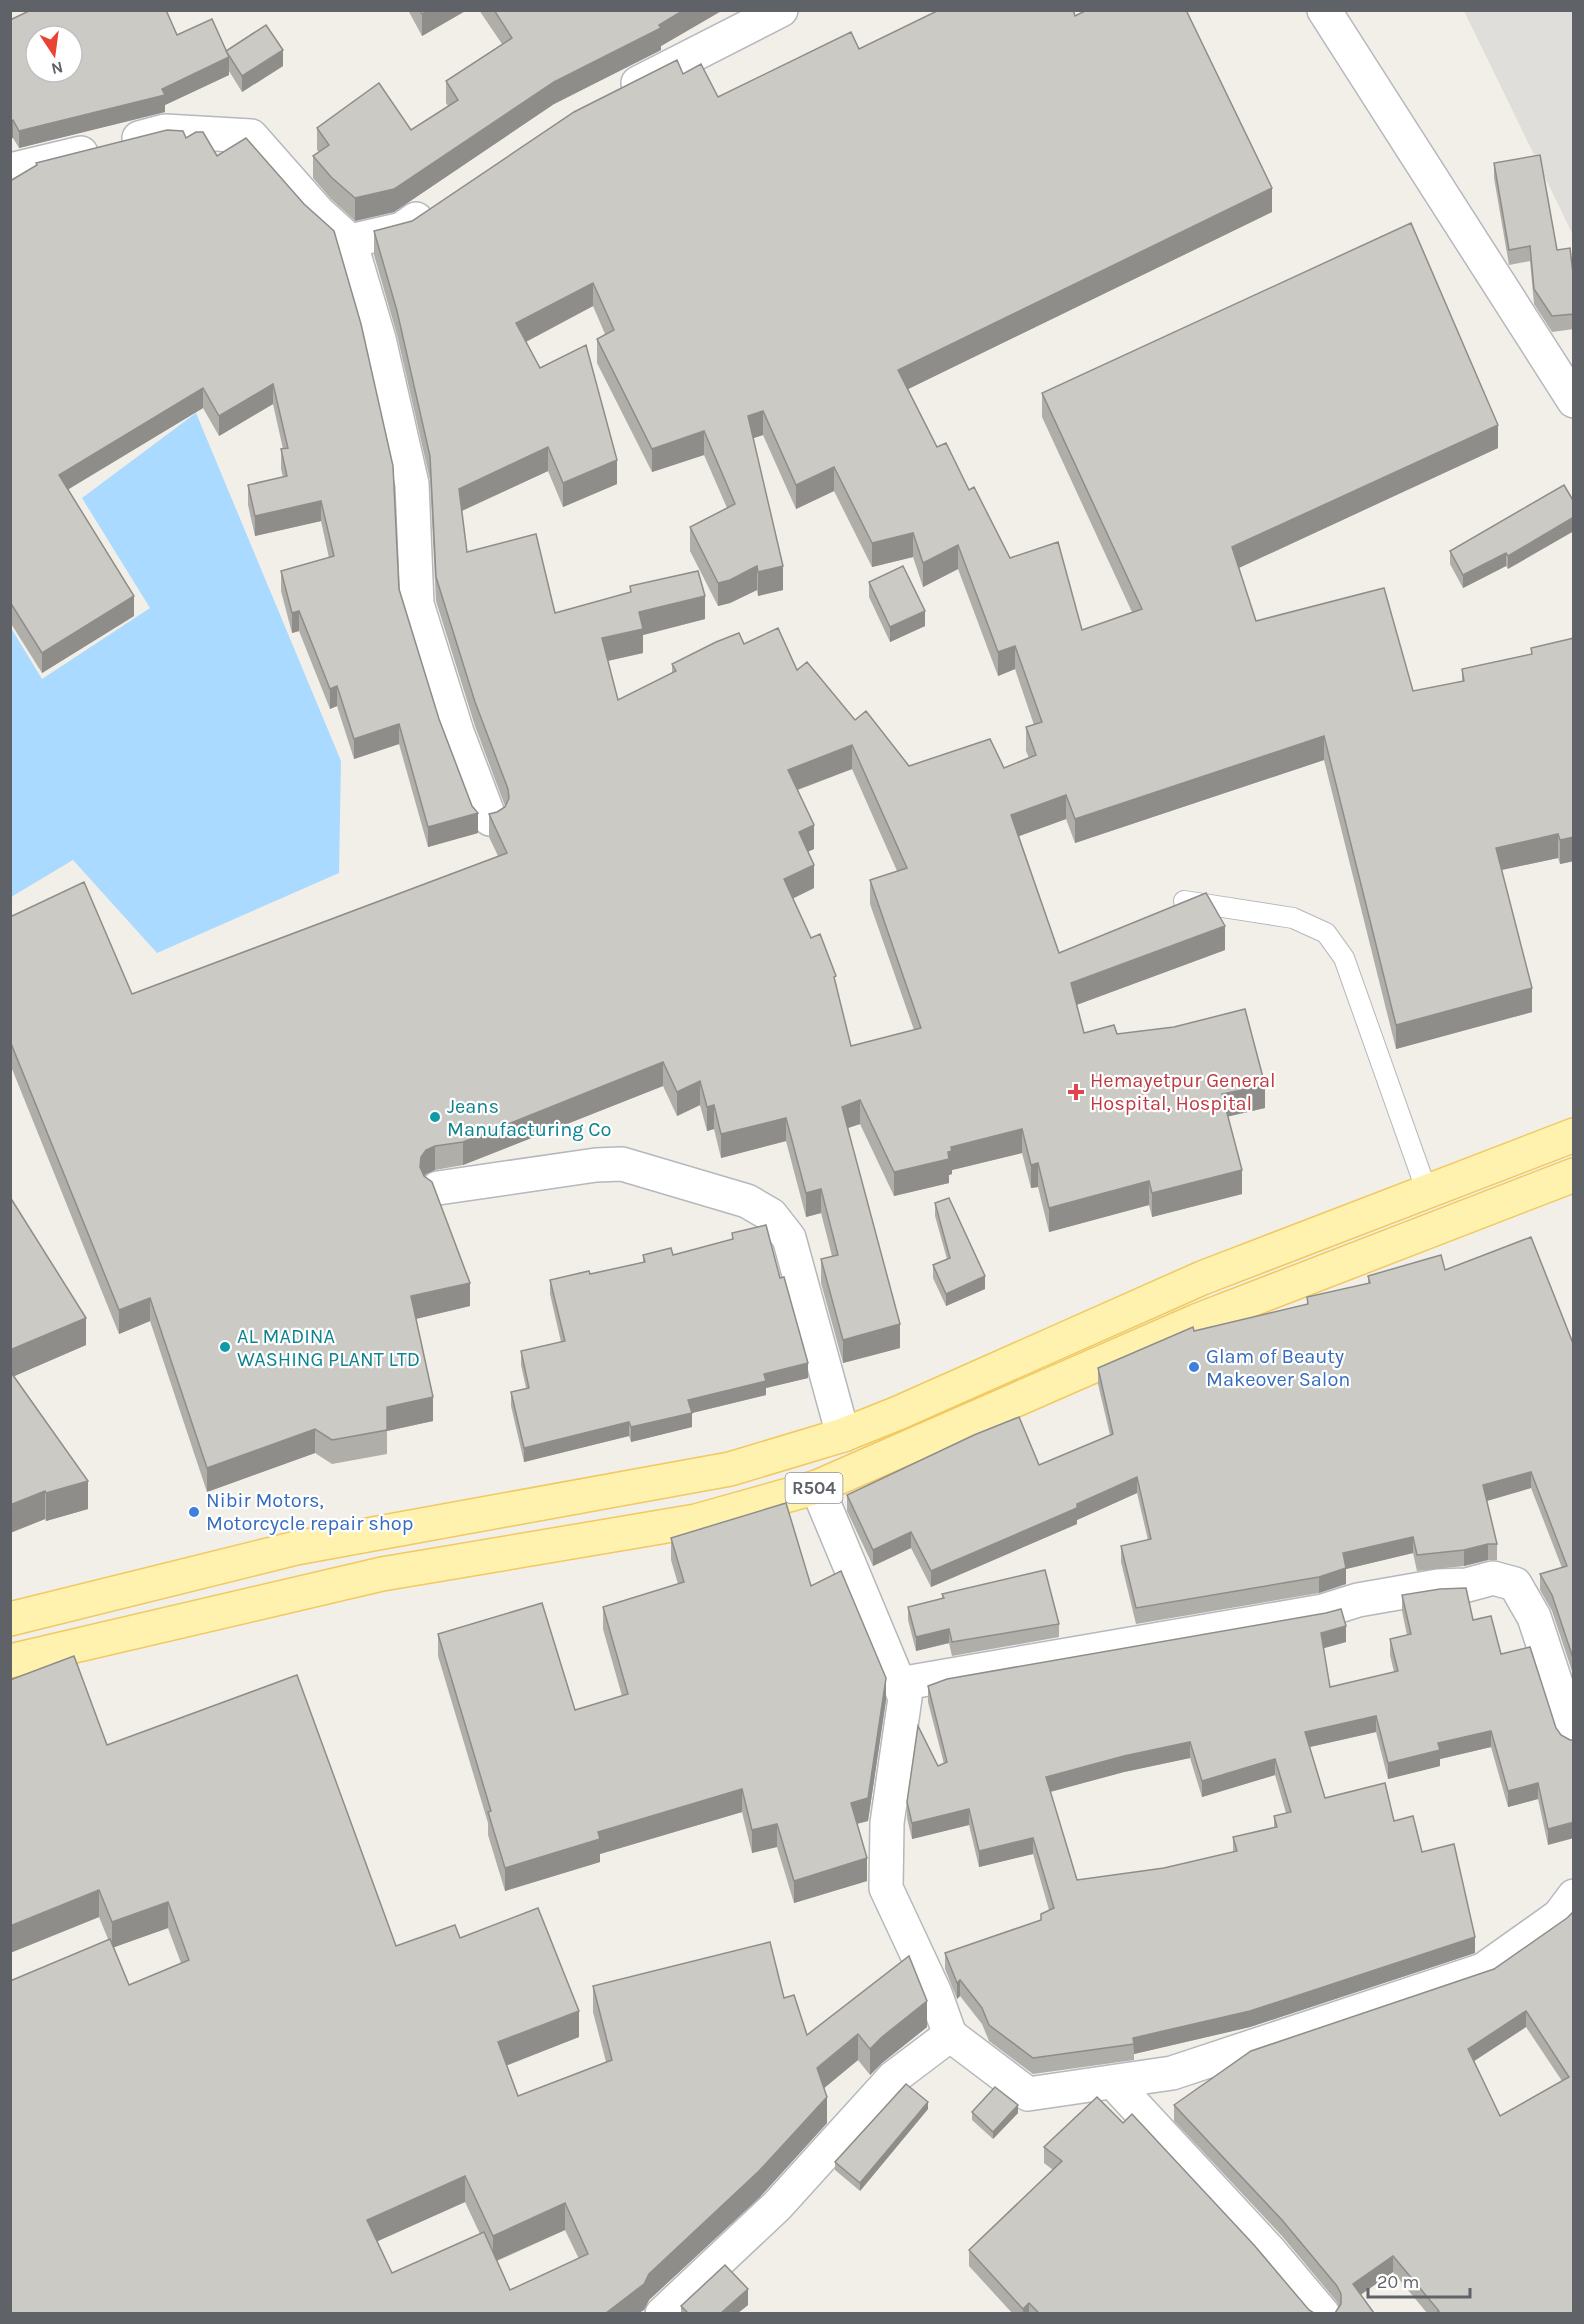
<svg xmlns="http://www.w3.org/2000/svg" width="1584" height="2324" font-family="Karla,sans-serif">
	<rect width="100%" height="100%" fill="#f1efe8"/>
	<path fill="#e0deda" d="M1464,11H1573V235L1484,52Z"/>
	<path fill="#aadaff" d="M196,413L341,761L339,873L157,953L73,860L11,897V628L42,679L150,608L82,498Z"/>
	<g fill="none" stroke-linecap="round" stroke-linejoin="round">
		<defs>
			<path id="service" d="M1184,901L1293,918L1326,933L1344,958L1427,1192"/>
			<g id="minor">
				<path d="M350,241L379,339L412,484L417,604L457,732L490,819"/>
				<path d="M438,1188L596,1165L622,1164L747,1201L771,1215L789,1238L843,1435"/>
				<path d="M817,1487L905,1698L887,1823L886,1888L935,1993L950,2035"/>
				<path d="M899,1684L1323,1611L1358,1600L1438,1586L1467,1585L1493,1578L1515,1584L1534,1617L1574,1738"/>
				<path d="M1113,2082L1268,2249L1323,2314"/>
				<path d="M662,2314L777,2206L893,2078L950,2035L1028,2094L1172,2073L1483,1970L1559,1916L1574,1896"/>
			</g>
			<g id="tertiary">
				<path d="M1324,10L1574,401"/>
				<path d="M638,83L781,10"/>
				<path d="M139,138L165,131L251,136L318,212L350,241L402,229L416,219"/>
				<path d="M10,170L81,153"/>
			</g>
			<g id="primary">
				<path d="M10,1619L296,1548L730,1469L843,1435L898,1413L1202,1278L1574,1135"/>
				<path d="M10,1661L382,1574L696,1521L817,1487L1196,1321L1574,1175"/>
			</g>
		</defs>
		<use href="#service" stroke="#b5b8bc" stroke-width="22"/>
		<use href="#minor" stroke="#b5b8bc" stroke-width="36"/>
		<use href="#tertiary" stroke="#b5b8bc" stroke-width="36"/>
		<use href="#primary" stroke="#f2c960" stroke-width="36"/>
		<use href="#service" stroke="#fff" stroke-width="20"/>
		<use href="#minor" stroke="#fff" stroke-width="33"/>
		<use href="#tertiary" stroke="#fff" stroke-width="33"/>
		<use href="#primary" stroke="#fff2af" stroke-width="33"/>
	</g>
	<g fill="#afaea9" fill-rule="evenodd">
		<path d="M408,10H467L422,36Z"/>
		<path d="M479,10H723L661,46V50L554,104L394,212L355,221L331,199L313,178V156L319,152L317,150V128L411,130L448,106L446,103V81L502,44Z"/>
		<path d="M1075,16L1272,212L908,389L937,447L969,490L1010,558L1082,630L1132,612L1042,417V393L1498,448L1239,568L1256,621L1413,691L1462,681V669L1531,654V648L1574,638V861L1560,864L1558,858L1502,870L1532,1012L1396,1049L1324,760L1075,843L1066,819L1019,836L1059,953L1225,950L1076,1005L1084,1033L1117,1034L1265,1108L1228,1116L1242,1194L1152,1217L1149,1205L1049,1232L1038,1187L1031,1188L1022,1153L952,1170V1174L949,1175V1183L894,1196L860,1124L848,1128L900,1348L843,1363L821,1283V1259L832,1256L821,1213L806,1217L786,1141L721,1158L714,1129L707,1131L700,1105L677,1116L663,1086L463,1165L435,1170L426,1174L424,1176L470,1306L416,1319L433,1421L387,1431V1454L332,1464L315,1453L207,1492L150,1321L119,1334L10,1064V917L132,994L498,856L489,837V814L497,812L505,806L475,726L436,601L430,480L397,335L374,255V231L412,221L683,74L718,97L859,49ZM593,306L605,334L597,339V363L652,472L704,455L727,508L690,527V551L718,606L730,603L757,590L758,596L783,590L753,438L763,435L796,509L834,491L872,567L913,557L923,587L958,569L998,676L1015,669L1034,725L1026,727V751L1029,758L1004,768L909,766L797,670L744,644L672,664V673L618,700L608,661L643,653V635L705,619L630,586V593L555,613L467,552L462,511L548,471L563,507L617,484L540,368L526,342ZM852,769L897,871L870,880V904L914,1030L851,1046L836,986L811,938L793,898L814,888L808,851L814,849L798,790Z"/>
		<path d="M10,20L177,35L226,51L283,66L242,92L229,71V75L165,105V112L19,148L13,138Z"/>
		<path d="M167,130L399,589L439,719L478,833L428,847L399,744L354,759L337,706L330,709L299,631L292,633L281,591V571L329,558L321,521L255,536L248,505V485L283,477L281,469V449H283L273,404L219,436L203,408L68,489L134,616L42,673L10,622V181L36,166V163Z"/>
		<path d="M1494,163L1574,282V329L1552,332L1534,304L1530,261L1509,265L1494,178Z"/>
		<path d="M1564,485L1508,569L1506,566L1463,588L1450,564V551Z"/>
		<path d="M869,582L925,626L890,642L869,597Z"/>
		<path d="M10,1197L86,1345L14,1376L88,1509L46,1521L45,1519L10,1533Z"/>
		<path d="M935,1203L985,1289L946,1306L933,1278V1265L947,1259L935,1216Z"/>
		<path d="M732,1233L808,1378L766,1388V1395L692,1413V1427L631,1442L629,1436L524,1462L511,1406V1392L526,1388L521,1365V1351L561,1342L550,1294V1280L590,1274L643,1262V1255H673L732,1240Z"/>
		<path d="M1445,1270L1574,1346V1677L1552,1611L1540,1590V1574L1562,1568L1531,1488L1487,1501L1497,1544V1560H1488L1464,1566L1417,1571L1413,1553L1346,1569V1584L1319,1593L1136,1624L1121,1562V1546L1148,1540L1137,1493L1077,1520V1524L931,1587L911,1548L873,1566L847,1511V1495L1039,1465L1110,1435L1098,1384V1368L1194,1331L1307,1305V1297L1368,1283V1276Z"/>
		<path d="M671,1538L811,1586L886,1700L868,1821L857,1824L867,1881L794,1903L777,1847L752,1853L742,1812L600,1854V1862L505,1891L488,1835V1823L438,1656V1634L575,1710L622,1696L603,1629V1607L678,1584L671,1560Z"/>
		<path d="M942,1594L1059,1624V1637L952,1656L949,1643L916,1651L908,1620V1607L942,1599Z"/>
		<path d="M1402,1595L1473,1620L1501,1654L1561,1735L1570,1740L1548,1845L1538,1799L1508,1807L1491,1747L1440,1759V1766L1388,1779L1376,1732L1310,1747L1325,1798L1394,1821L1422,1852L1475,1953L1250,2027L1134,2054V2060L1033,2074L989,2041L982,2024L960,1996L957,1999L945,1969V1953L1041,1920V1914L1049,1910L1033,1854L979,1867L969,1825L912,1839L907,1818V1802L938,1766L944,1764L928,1702V1686L1346,1642L1323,1648L1330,1687L1394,1672L1390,1655V1639L1407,1635L1402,1611ZM1190,1758L1202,1797L1275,1775L1286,1813L1274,1816V1827L1233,1837V1852L1164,1868L1077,1880L1050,1792L1124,1772Z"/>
		<path d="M107,1745L396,1946L460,1938L579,2037L506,2065L518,2096L606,2062L593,2012V1986L784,1998L807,2035L927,2027L882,2063L870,2075L858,2060L824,2088L827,2123L759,2198L649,2300L644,2310L10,2313L108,1939L99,1917L10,1953ZM168,1928L181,1963L129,1985L114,1947ZM465,2202L480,2234L392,2273L377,2241ZM565,2230L579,2259L510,2290L497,2261Z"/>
		<path d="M1567,1918L1574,2313H1427L1393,2272L1335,2313L1339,2306L1337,2302L1282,2236L1174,2121V2105L1494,1969ZM1526,2027L1562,2081L1500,2116L1474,2061Z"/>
		<path d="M928,2109L860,2191L835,2170V2162Z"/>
		<path d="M972,2112L1018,2113L993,2139L972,2120Z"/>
		<path d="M1044,2147L1309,2310L1314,2313H1012L969,2266V2250L1053,2170L1044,2163Z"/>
		<path d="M748,2305L738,2313H681V2306Z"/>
	</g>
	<g fill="#8f8d8a">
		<path d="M428,10H467L422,36V14Z"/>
		<path d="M684,10H723L661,46V50L554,104L394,212L355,221V198L554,82Z"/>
		<path d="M283,50V66L242,92V76Z"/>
		<path d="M229,57V75L165,105V112L19,148V131L162,89Z"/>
		<path d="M13,120V138L10,139V122Z"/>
		<path d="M1272,188V212L898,394V370Z"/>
		<path d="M593,283V306L516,347V323Z"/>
		<path d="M273,384V404L219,436V416Z"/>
		<path d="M203,388V408L59,495V475Z"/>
		<path d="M763,411V435L748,440V416Z"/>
		<path d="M1498,425V448L1232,571V547Z"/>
		<path d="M704,431V455L652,472V449Z"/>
		<path d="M548,447V471L459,512V489Z"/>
		<path d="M617,460V484L563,507V483Z"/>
		<path d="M834,467V491L796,509V485Z"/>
		<path d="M321,501V521L255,536V516Z"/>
		<path d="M1574,517V531L1508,569V556Z"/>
		<path d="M913,533V557L872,567V543Z"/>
		<path d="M958,545V569L923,587V563Z"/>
		<path d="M1506,553V566L1463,588V575Z"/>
		<path d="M757,566V590L730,603L718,606V583Z"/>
		<path d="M783,566V590L758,596V572Z"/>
		<path d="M134,596V616L42,673V653Z"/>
		<path d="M705,596V619L643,635V653L602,662V638L639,612Z"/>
		<path d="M299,611V631L292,633V613Z"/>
		<path d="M925,611V626L890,642V627Z"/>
		<path d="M1015,646V669L998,676V652Z"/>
		<path d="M337,686V706L330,709V689Z"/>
		<path d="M399,724V744L354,759V739Z"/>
		<path d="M1324,736V760L1075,843V819Z"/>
		<path d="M852,745V769L788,793V770Z"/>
		<path d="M1066,795V819L1011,839V815Z"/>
		<path d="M478,813V833L428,847V827Z"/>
		<path d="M814,825V849L799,856V832Z"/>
		<path d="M1558,834V858L1496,871V848Z"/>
		<path d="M1574,837V861L1560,864V840Z"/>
		<path d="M814,865V888L784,903V879Z"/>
		<path d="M1225,926V950L1071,1007V983Z"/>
		<path d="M1532,988V1012L1396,1049V1025Z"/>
		<path d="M663,1062V1086L463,1165V1142Z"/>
		<path d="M700,1081V1105L677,1116V1092Z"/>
		<path d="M1265,1085V1108L1222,1118V1094Z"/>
		<path d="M860,1100V1124L842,1130V1107Z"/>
		<path d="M714,1105V1129L707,1131V1107Z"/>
		<path d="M786,1118V1141L721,1158V1134Z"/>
		<path d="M1022,1129V1153L952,1170V1174L949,1175V1183L894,1196V1172L948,1152L951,1147Z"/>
		<path d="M435,1146V1170L426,1174L421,1181L420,1167L421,1157L426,1150Z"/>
		<path d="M1038,1163V1187L1031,1188V1165Z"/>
		<path d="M1242,1170V1194L1152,1217V1193Z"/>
		<path d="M1149,1181V1205L1049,1232V1208Z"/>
		<path d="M821,1189V1213L806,1217V1193Z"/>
		<path d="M985,1276V1289L946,1306V1294Z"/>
		<path d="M470,1283V1306L411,1320V1296Z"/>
		<path d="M150,1298V1321L119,1334V1310Z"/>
		<path d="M86,1318V1345L10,1378V1350Z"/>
		<path d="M900,1324V1348L843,1363V1340Z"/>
		<path d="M808,1363V1378L766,1388V1395L692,1413V1427L631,1442V1427L688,1400L764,1374Z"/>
		<path d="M433,1397V1421L387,1431V1454V1407Z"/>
		<path d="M629,1422V1436L524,1462V1448Z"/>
		<path d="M315,1429V1453L207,1492V1468Z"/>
		<path d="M1531,1472V1488L1483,1502V1485Z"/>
		<path d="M1137,1477V1493L1077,1520V1524L931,1587V1571Z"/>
		<path d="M88,1481V1509L46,1521V1493Z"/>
		<path d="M45,1491V1519L10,1533V1505Z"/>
		<path d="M911,1532V1548L873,1566V1550Z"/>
		<path d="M1413,1537V1553L1346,1569V1584L1319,1593V1577L1343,1553Z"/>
		<path d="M1488,1544V1560L1464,1566V1550Z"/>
		<path d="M1346,1626V1642L1321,1649V1633Z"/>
		<path d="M949,1629V1643L916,1651V1637Z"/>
		<path d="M886,1678V1700L868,1821L851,1825V1803Z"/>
		<path d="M1376,1716V1732L1305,1748V1732Z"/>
		<path d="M1491,1731V1747L1440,1759V1766L1388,1779V1763L1438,1743Z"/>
		<path d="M1190,1742V1758L1124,1772L1046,1793V1777L1124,1756Z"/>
		<path d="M1275,1759V1775L1202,1797V1781Z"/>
		<path d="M1538,1783V1799L1508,1807V1791Z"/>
		<path d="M742,1789V1812L600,1854V1862L505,1891V1868L598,1832Z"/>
		<path d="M969,1809V1825L912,1839V1823Z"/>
		<path d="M1574,1822V1838L1548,1845V1829Z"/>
		<path d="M777,1824V1847L752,1853V1830Z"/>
		<path d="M1033,1838V1854L979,1867V1851Z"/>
		<path d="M867,1858V1881L794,1903V1881Z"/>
		<path d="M99,1890V1917L10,1953V1926Z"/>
		<path d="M168,1902V1928L112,1948V1922Z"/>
		<path d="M1475,1937V1953L1250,2027L1134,2054L1133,2038Z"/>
		<path d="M960,1980V1996L957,1999V1983Z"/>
		<path d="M927,2001V2027L882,2063L870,2075V2049L882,2037Z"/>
		<path d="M579,2011V2037L498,2069V2042Z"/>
		<path d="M1526,2011V2027L1468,2065V2049Z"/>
		<path d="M858,2034V2060L817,2094V2068Z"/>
		<path d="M827,2097V2123L759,2198L649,2300L644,2310L639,2313H606Z"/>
		<path d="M928,2102V2109L860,2191V2183Z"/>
		<path d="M1018,2105V2113L993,2139V2132Z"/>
		<path d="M465,2176V2202L367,2246V2220Z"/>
		<path d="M565,2203V2230L493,2262V2236Z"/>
		<path d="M1393,2256V2272L1353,2300V2284Z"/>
		<path d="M748,2289V2305L738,2313H721Z"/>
		<path d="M1029,2303V2313H1023V2309Z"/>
	</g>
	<g fill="#cccac5" stroke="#8f8d8a" stroke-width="1.5" fill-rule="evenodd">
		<path d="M31,10H166L177,35L212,19L229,57L162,89L165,95L19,131L13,120L10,122V20ZM36,36H72V72H36Z"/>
		<path d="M420,10H428L422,14Z"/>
		<path d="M494,10H684L659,25L661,28L554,82L394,189L355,198L331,177L313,156L329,145L317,128L379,83L411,130L458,100L446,81L512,38Z"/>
		<path d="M939,10H1073L1075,16L1087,10H1186L1272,188L898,370L937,447L946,443L969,490L974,487L1010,558L1058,542L1082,630L1142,609L1042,393L1411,223L1498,425L1232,547L1256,621L1384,588L1413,691L1464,681L1462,669L1532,654L1531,648L1574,638V837L1560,840L1558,834L1496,848L1532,988L1396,1025L1324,736L1075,819L1066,795L1011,815L1059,953L1206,893L1225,926L1071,983L1084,1033L1114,1025L1117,1034L1174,1027L1245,1009L1265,1085L1222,1094L1242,1170L1152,1193L1149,1181L1049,1208L1038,1163L1031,1165L1022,1129L951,1147L952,1151L948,1152L949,1159L894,1172L860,1100L842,1107L900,1324L843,1340L821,1259L838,1255L821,1189L806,1193L786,1118L721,1134L714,1105L707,1107L700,1081L677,1092L663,1062L463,1142L435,1146L426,1150L421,1157L420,1167L424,1176L432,1182L470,1283L411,1296L433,1397L387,1407V1430L332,1440L315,1429L207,1468L150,1298L119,1310L10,1041V917L84,882L132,994L507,853L489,814L497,812L505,807L509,798L508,789L475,702L436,577L430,456L397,311L374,231L412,221L574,112L677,60L683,74L701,64L718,97L851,32L859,49ZM593,283L614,330L597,339L652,449L704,431L735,504L690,527L718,583L730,580L757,566L758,572L783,566L748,416L763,411L796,485L834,467L872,543L913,533L923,563L958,545L998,652L1015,646L1042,722L1026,727L1036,755L1004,768L990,739L909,766L866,711L855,720L807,662L797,670L778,628L744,644L739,633L716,642L672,664L676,671L618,700L602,638L643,629L639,612L705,596L698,571L630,586L631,592L555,613L536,534L467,552L459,489L548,447L563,483L617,460L586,345L540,368L516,323ZM852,745L907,868L870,880L921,1028L851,1046L834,977L836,976L820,934L811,938L784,879L814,865L799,832L814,825L788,770Z"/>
		<path d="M266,25L283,50L242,76L226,51Z"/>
		<path d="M167,130L183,131L186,138L196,132H203L217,156L246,138L304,204L334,231L361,324L393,466L399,589L439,719L472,806L478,813L428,827L399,724L354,739L337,686L330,689L299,611L292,613L281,571L334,556L321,501L255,516L248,485L287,476L281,449L288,448L273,384L219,416L203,388L59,475L134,596L42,653L10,602V181L37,165L36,163Z"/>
		<path d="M1540,155L1557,250L1570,248L1574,282V314L1552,316L1534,289L1530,246L1509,250L1494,163Z"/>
		<path d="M1564,485L1574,502V517L1508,556L1506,553L1463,575L1450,551Z"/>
		<path d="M903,566L925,611L890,627L869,582Z"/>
		<path d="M10,1197L86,1318L10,1350Z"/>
		<path d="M949,1198L985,1276L946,1294L933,1265L950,1258L935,1203Z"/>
		<path d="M766,1225L780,1278L784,1277L808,1363L764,1374L766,1381L688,1400L692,1413L631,1427L629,1422L524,1448L511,1392L529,1388L521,1351L565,1341L550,1280L589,1271L590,1274L645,1262L643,1255L671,1248L673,1255L733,1239L732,1233Z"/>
		<path d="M1531,1237L1574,1346V1661L1552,1595L1540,1574L1567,1566L1531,1472L1483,1485L1497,1544H1488L1464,1550L1417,1555L1413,1537L1343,1553L1346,1568L1319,1577L1136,1608L1121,1546L1151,1539L1137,1477L1077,1504V1508L931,1571L911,1532L873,1550L847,1495L974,1435L1019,1417L1039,1465L1113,1434L1098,1368L1193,1327L1194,1331L1308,1304L1307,1297L1370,1283L1368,1276L1441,1255L1445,1270Z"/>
		<path d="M10,1371L88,1481L46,1493L45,1491L10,1505Z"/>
		<path d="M786,1503L811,1586L841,1571L886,1678L868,1798L851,1803L867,1858L794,1881L777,1824L752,1830L742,1789L598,1832L600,1839L505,1868L488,1812L491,1811L438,1634L542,1603L575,1710L628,1694L603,1607L684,1582L671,1538Z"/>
		<path d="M1045,1570L1059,1624L952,1642L949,1629L916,1637L908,1607L944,1598L942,1594Z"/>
		<path d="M1466,1588L1473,1620L1491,1616L1501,1654L1530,1647L1556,1728L1561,1735L1570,1740H1574V1822L1548,1829L1538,1783L1508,1791L1491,1731L1438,1743L1440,1750L1388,1763L1376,1716L1305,1732L1325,1798L1385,1783L1394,1821L1413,1816L1422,1852L1454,1844L1475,1937L1250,2011L1133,2038L1134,2044L1033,2058L989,2025L982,2008L960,1980L957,1983L945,1953L1041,1920V1914L1054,1908L1033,1838L979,1851L969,1809L912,1823L907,1802L918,1726L938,1766L947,1762L928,1686L947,1679L1326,1613L1341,1609L1346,1626L1321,1633L1330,1687L1398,1671L1390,1639L1411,1634L1402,1595L1440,1589ZM1190,1742L1202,1781L1275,1759L1291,1812L1274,1816L1277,1827L1233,1837L1237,1851L1164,1868L1077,1880L1046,1777L1124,1756Z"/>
		<path d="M74,1656L107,1745L297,1675L396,1946L455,1925L460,1938L538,1908L579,2011L498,2042L518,2096L612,2060L593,1986L770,1942L784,1998L794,1995L807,2035L909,1956L927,2001L882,2037L870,2049L858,2034L817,2068L827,2097L759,2171L649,2274L644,2284L606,2313H10V1981L110,1939L129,1985L189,1960L168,1902L112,1922L99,1890L10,1926V1680ZM465,2176L493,2236L565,2203L588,2254L510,2290L484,2232L392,2273L367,2220Z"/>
		<path d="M1574,1911V2313H1436L1439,2311L1393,2256L1353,2284L1374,2313H1332H1335L1341,2304V2294L1337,2286L1282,2220L1174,2105L1251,2051L1494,1969L1567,1918ZM1526,2011L1569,2077L1500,2116L1468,2049Z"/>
		<path d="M906,2084L928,2102L860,2183L835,2162Z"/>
		<path d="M995,2087L1018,2105L993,2132L972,2112Z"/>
		<path d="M1097,2097L1123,2123L1132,2114L1254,2245L1309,2310L1314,2313H1039L1029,2303L1023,2309L969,2250L1062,2161L1044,2147Z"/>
		<path d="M725,2265L748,2289L721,2313H688L681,2306Z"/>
	</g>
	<path fill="#e0444e" stroke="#fff" stroke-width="2" d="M1073 1083h6v6h6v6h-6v6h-6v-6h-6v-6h6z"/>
	<g fill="#0f9aa8" stroke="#fff" stroke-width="2">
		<circle cx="435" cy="1117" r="6"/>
		<circle cx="225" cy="1347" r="6"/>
	</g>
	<g fill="#3f7fe0" stroke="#fff" stroke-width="2">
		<circle cx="1194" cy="1367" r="6"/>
		<circle cx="194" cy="1512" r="6"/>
	</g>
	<g text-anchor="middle" stroke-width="4.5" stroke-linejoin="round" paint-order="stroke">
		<rect fill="#fff" stroke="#8f9295" stroke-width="1.5" x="785.5" y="1473" width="57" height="30" rx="4.5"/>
		<g font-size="18" font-weight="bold" fill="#5f6368">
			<text x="814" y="1494">R504</text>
		</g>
		<g font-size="20" fill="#be3a42" stroke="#fff" text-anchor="start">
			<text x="1090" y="1087">Hemayetpur General<tspan x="1090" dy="23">Hospital, Hospital</tspan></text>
		</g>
		<g font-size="20" fill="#0d838f" stroke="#fff" text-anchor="start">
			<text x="447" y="1113">Jeans<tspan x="447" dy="23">Manufacturing Co</tspan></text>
			<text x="237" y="1343">AL MADINA<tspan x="237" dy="23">WASHING PLANT LTD</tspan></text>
		</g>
		<g font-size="20" fill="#366cbe" stroke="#fff" text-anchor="start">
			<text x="1206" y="1363">Glam of Beauty<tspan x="1206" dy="23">Makeover Salon</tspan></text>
			<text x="206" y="1507">Nibir Motors,<tspan x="206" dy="23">Motorcycle repair shop</tspan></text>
		</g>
	</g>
	<rect width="1584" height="2324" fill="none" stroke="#5f6368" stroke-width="24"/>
	<g transform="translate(54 54) rotate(167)"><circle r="28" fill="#ffffff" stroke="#bfc1c3" stroke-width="1.5"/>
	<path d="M0-4.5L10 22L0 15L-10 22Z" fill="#ea4335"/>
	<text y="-9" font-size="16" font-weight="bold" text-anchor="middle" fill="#5f6368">N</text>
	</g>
	<path d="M1368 2288v9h102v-9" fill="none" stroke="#5f6368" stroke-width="3"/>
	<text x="1377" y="2288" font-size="18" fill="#5f6368" stroke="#ffffff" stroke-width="4.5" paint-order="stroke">20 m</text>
</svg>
